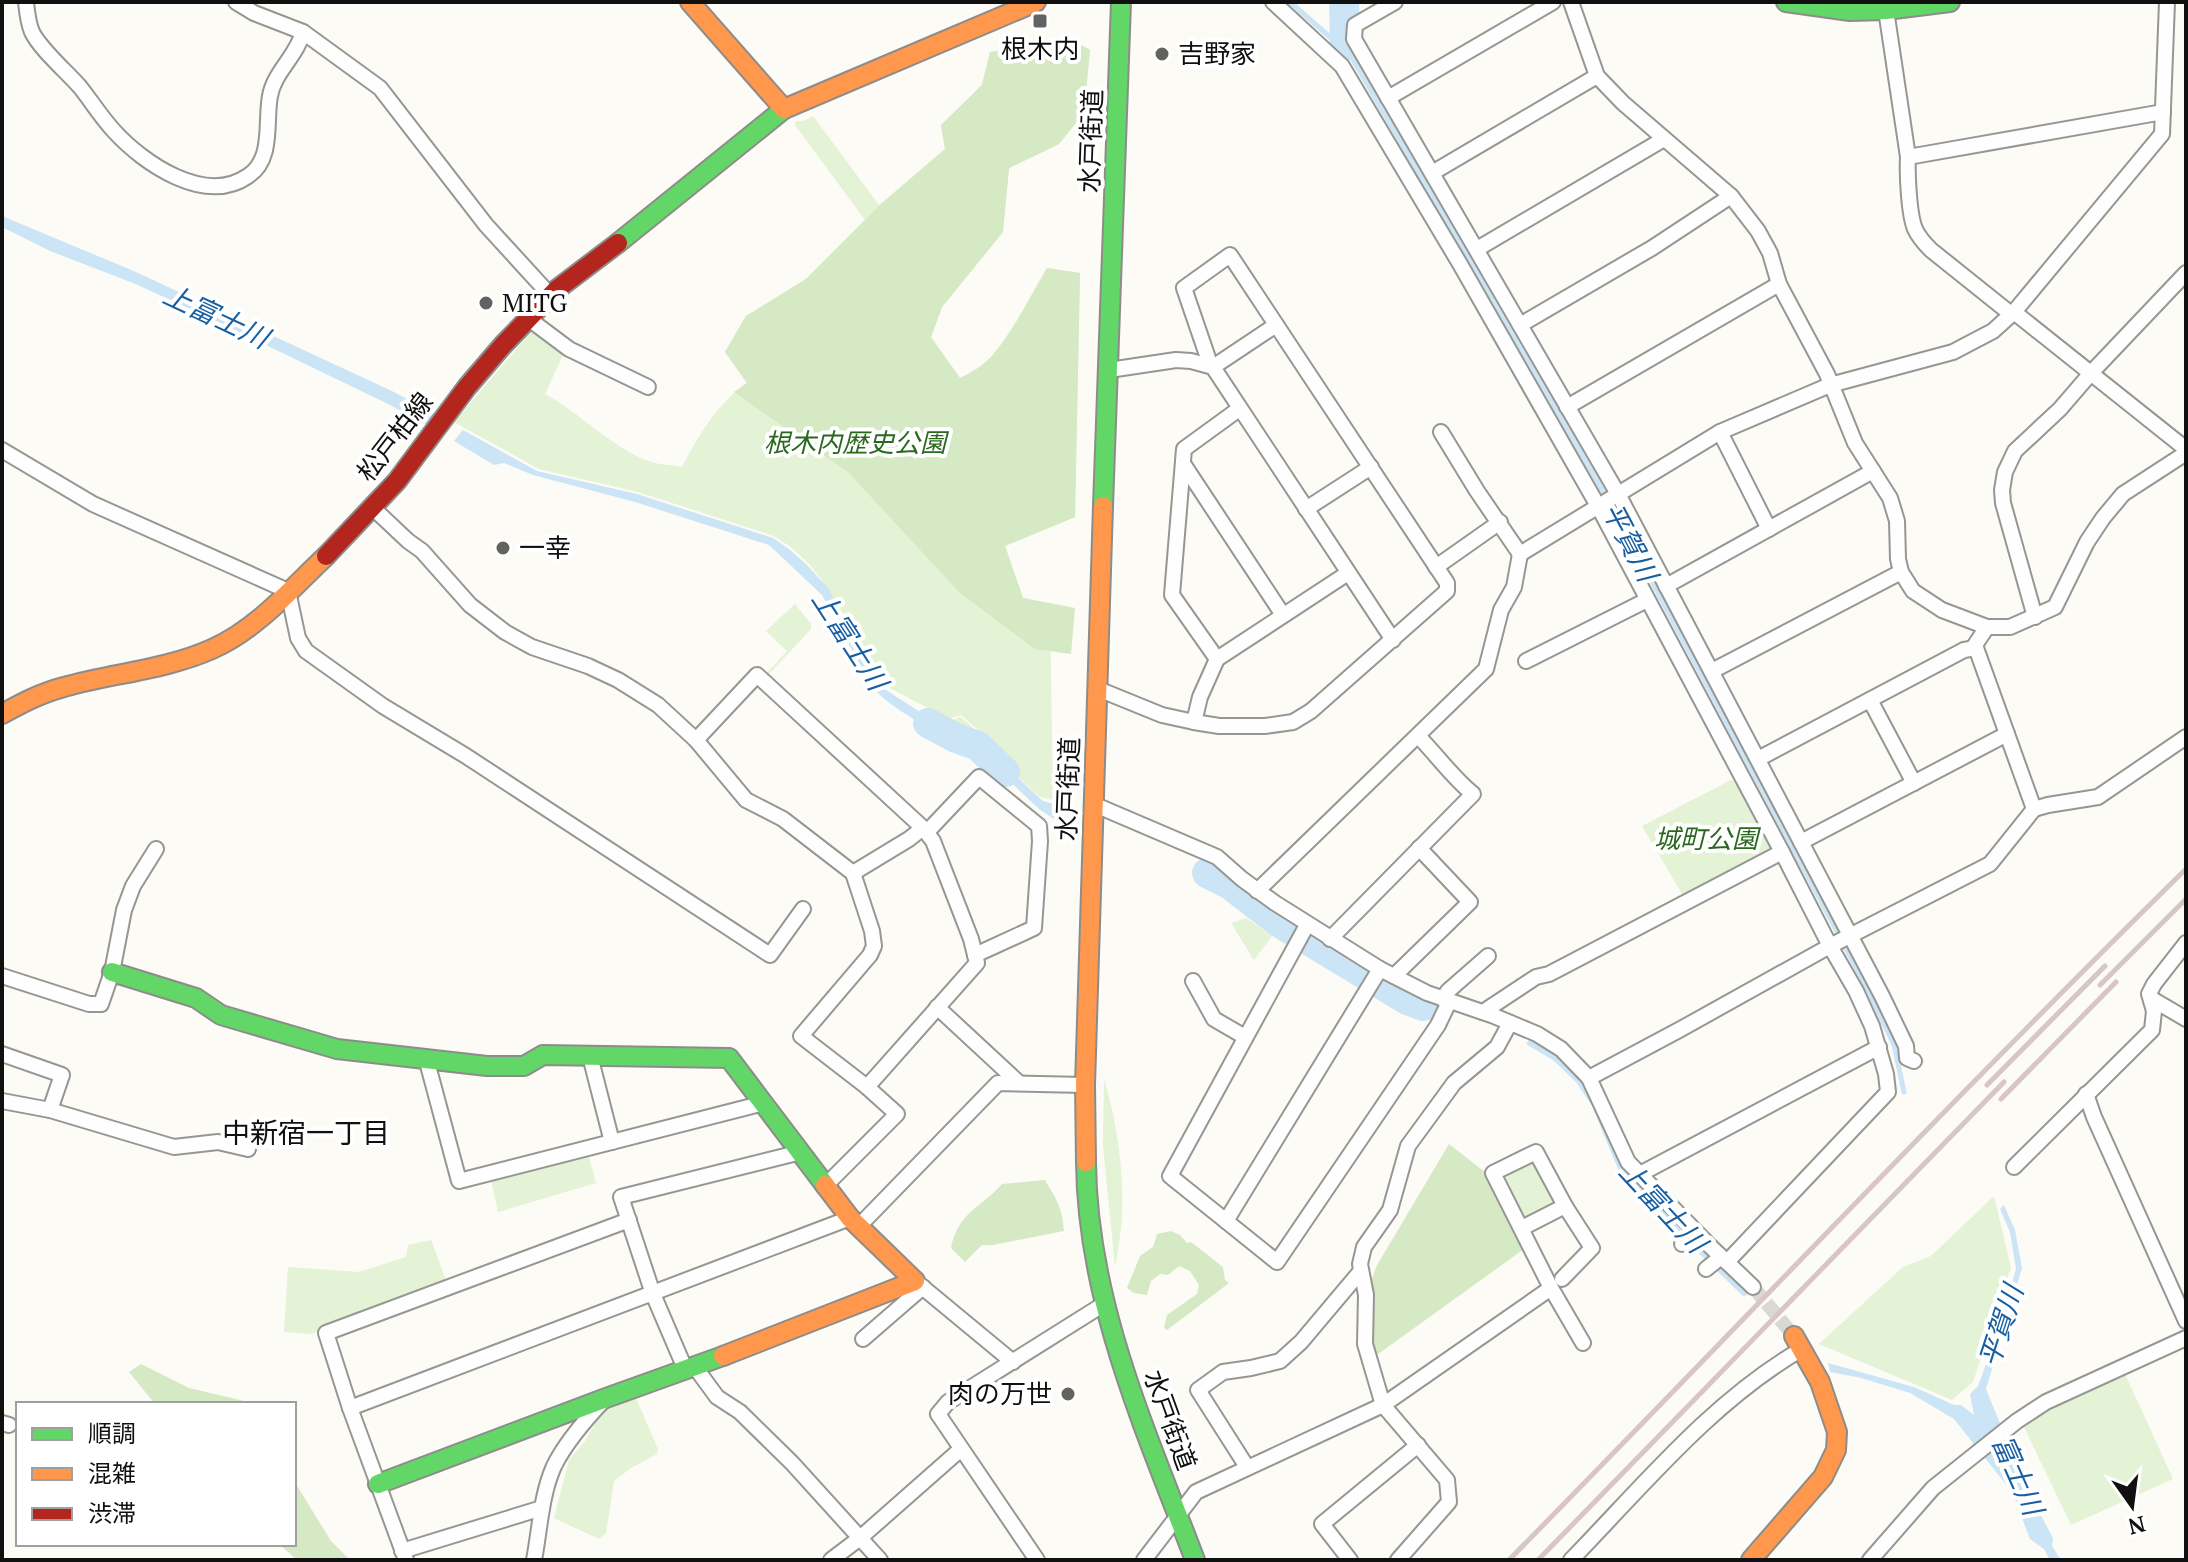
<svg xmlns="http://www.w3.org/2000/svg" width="2188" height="1562" font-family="'PT Serif','Noto Sans JP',serif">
	<rect width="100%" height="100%" fill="#fcfbf5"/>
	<g fill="#e4f2d5">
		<path d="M1072,40L1090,50L1084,113L1059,144L1009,168L1003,232L942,307L931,337L960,378C972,372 983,366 992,356C1014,330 1030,297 1047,268L1080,273L1075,517L1005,546L1023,598L1050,605L1053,800L1040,797L992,753V742L961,715L949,719L882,684L868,669L850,639L821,579L809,564L792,548L774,536L638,492L539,469L454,422L533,330L564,353L545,394C580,413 613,449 651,462C661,465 672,465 682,467C699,435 717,404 747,383L725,352L746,316L806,279L865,220L795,125L796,121H803L813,116L879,205L945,149L941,125L982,85L990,52L1043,43L1046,41Z"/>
		<path d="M795,604L811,624V629L769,674L767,673L787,651L766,631Z"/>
		<path d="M932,712L948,722L960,717L990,742L971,758L914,728Z"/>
		<path d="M1731,780L1740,783L1773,845L1771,853L1684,897L1642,826Z"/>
		<path d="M1246,918L1272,936L1254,960L1231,923Z"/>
		<path d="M1104,1079C1117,1122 1124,1171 1122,1217C1121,1233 1118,1250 1115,1267L1103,1146Z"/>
		<path d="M588,1153L596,1183L498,1212L491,1180Z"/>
		<path d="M1532,1159L1554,1205L1527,1219L1511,1196L1502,1177L1516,1165Z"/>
		<path d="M1994,1196L2011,1268L1973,1382L1952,1400L1819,1344L1903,1267L1931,1256Z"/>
		<path d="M431,1240L447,1283L325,1330L310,1334L284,1332L288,1267L359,1272L406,1257L408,1245Z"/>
		<path d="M2125,1374L2173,1479L2071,1525L2024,1427L2047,1410Z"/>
		<path d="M635,1396L658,1449L657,1454L631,1468L614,1481L606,1533L599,1539L554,1518L569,1460L585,1441L599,1417L616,1401Z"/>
	</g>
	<g fill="#d4e9c4">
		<path d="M1072,40L1090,50L1084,113L1059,144L1009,168L1003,232L942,307L931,337L960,378C972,372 983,366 992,356C1014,330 1030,297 1047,268L1080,273L1075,517L1005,546L1023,598L1075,608L1071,654L1035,649L959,592L849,473L734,392L747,383L725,352L746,316L806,279L879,206L945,149L941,125L982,85L990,52Z"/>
		<path d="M1449,1144L1486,1173L1524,1249L1374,1357L1371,1282L1376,1267Z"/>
		<path d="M1045,1180C1057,1201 1062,1206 1064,1231L993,1245H982L965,1262L951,1248C958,1212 981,1208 1002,1184Z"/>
		<path d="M1171,1231L1180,1235L1187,1243L1191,1242L1223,1267L1225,1280L1229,1283L1167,1330L1164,1328L1167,1315L1197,1294L1199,1285L1190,1271L1179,1266L1168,1275L1160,1274L1151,1281L1147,1295L1134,1293L1127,1288L1140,1256L1153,1247L1157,1234Z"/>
		<path d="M141,1364L189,1388L257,1404H155L129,1372Z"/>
		<path d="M294,1481L331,1541L350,1560H297L279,1544H294Z"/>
	</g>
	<g fill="#cce5f6">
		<path d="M2,216L136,272L394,392L437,415L429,426L388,404L208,317L133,283L50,251L2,227Z"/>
		<path d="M463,430L537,471L637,494L773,538L789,549L807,565L829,589L850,634L880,686L943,727L955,730L966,737L962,743C935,732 888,708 871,685L822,595L769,545L635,502L533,475L504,463L494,465L454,441Z"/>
		<path d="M979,742L1043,801L1057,805V821L1039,809L981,754L971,752Z"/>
		<path d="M1216,870L1298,928L1291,938L1258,918L1208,881Z"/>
		<path d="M1315,939L1372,974L1365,986L1308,950Z"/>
		<path d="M1389,983L1437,1006L1433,1021L1405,1010L1382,995Z"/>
		<path d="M1531,1037L1552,1051L1581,1077L1593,1094L1623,1164L1748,1293L1744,1297L1685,1240L1618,1169L1592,1106L1576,1082L1553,1060L1526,1044Z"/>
		<path d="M2004,1205L2015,1230L2022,1268L1986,1389L2025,1485L2053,1538L2052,1546L2061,1560H2050L2044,1549L2030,1539L2012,1492L1954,1419L1910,1393L1861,1378L1830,1372L1828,1363L1914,1387L1954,1405H1961L1974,1415L1970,1394L1978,1386L1997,1334L2016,1269L2010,1232L2000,1209Z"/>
	</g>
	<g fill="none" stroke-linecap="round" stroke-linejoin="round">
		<path stroke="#cce5f6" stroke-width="5" d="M1290,2L1338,44L1345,46L1619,519L1870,994L1894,1045L1904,1092"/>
		<g stroke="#cce5f6" stroke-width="30">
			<path d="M1344,2L1345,46"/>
			<path d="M928,723L956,738L978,746L1005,772"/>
			<path d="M1207,873L1229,884L1278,922L1407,1000L1423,1006"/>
		</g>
		<path stroke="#d9d8d3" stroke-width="14" stroke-dasharray="14 7" stroke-linecap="butt" d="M1753,1287L1794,1336"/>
		<defs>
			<g id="street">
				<path d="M26,2C27,12 28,23 32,32C40,49 67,72 80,87C92,102 101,117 114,131C143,163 205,206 248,176C274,159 265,122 270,96C274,72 297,56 303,32"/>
				<path d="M236,2L254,13L303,32L380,88L486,225L550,295"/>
				<path d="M1273,2L1342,66L1460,264L1598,506L1782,852L1830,946L1856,991L1872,1026L1886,1074L1888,1092L1727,1262"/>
				<path d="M1395,2L1355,25L1354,39L1618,494L1882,996L1906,1046L1907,1058L1914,1061"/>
				<path d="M1571,2L1597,76L1623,103L1731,196L1758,231L1770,253L1779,284L1827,374L1855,443L1890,498L1897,521L1898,559L1901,572L1913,591L1942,610L1987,627"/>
				<path d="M1886,10L1908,157C1907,174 1909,215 1915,229C1919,238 1925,244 1931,250L2011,314"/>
				<path d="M1388,98L1553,2"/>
				<path d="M1908,157L2163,112"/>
				<path d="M1432,173L1597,76"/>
				<path d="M1477,249L1664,139"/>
				<path d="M2014,312L2186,449"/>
				<path d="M529,319L569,349L648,387"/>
				<path d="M1520,325L1652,248L1731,196"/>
				<path d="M1109,370L1176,360L1191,361L1213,367L1276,325"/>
				<path d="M1567,407L1779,284"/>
				<path d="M1239,409L1184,449L1172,595L1217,659L1348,573"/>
				<path d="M1441,432L1477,491L1520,554"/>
				<path d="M1720,432L1769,529"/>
				<path d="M2,450L93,504L288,591L298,638L306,651L383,706L466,756L770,955L803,909"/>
				<path d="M1184,465L1283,615"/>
				<path d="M373,508L408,541L422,551L470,605L505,632L532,647L588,666L618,680L658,705L696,740L746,800L783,819L853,873L872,931L874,946L870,955L801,1036L867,1087L897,1114L826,1185"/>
				<path d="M1306,509L1371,467"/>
				<path d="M1436,567L1500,522"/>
				<path d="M1666,586L1873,471"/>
				<path d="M2035,617L2003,503L2002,490L2005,472L2015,451L2060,409L2091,373L2186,273"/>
				<path d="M1526,661L1647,600"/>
				<path d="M1712,671L1901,572"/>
				<path d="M1098,689L1162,715L1194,722L1219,726H1265L1293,722L1311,711L1447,591V583L1230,255L1184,288L1209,361L1393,640"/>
				<path d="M1870,700L1914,783"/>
				<path d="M1194,722L1200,697L1217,659"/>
				<path d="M696,740L757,675L923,828L933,841L971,939L977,963L867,1087"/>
				<path d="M1758,759L1964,650L1976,648"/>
				<path d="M1093,804L1217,857L1242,879L1275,903L1380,969L1427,993L1494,1016L1537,1034L1561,1049L1589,1078L1628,1162L1711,1247L1753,1287"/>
				<path d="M2034,809L1975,645L1987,627H2010L2055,607L2087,542L2103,518L2123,494L2186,453"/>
				<path d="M927,832L979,777L1039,826L1040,841L1034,928L975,955"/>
				<path d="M1801,842L2007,734"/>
				<path d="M853,873L909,839L923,828"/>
				<path d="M1257,891L1486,669L1501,610L1514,587L1520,554L1720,432L1830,385L1953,352L1993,331L2014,312L2162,134L2167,2"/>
				<path d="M1307,925L1170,1176L1277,1262L1438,1025L1449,1002"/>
				<path d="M1330,939L1473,794C1452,777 1437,755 1418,736"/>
				<path d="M2,976L89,1004H101L112,972L124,910L133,886L156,849"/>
				<path d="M1394,976L1470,902L1419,848"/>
				<path d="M1193,981L1214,1019L1245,1037"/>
				<path d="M1443,999L1448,991L1488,956"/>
				<path d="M2152,999L2186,1019"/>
				<path d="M937,1007L1019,1083"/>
				<path d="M1483,1012L1536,977L1549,974L1782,852"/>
				<path d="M2,1054L62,1075L50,1110"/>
				<path d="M590,1056L612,1142"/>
				<path d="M426,1058L459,1181L764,1103"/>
				<path d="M1589,1078L1679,1030L1830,946L1990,864L2034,809L2048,805L2098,797L2186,737"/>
				<path d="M2086,1094L2094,1117L2186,1321"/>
				<path d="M2,1101L50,1110L174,1147L218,1142L248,1149"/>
				<path d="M2014,1167L2152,1030L2154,1011L2149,994L2154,984L2186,943"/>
				<path d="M1640,1174L1879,1047"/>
				<path d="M1226,1221L1380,969"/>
				<path d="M859,1226L998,1083L1085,1085"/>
				<path d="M1522,1228L1565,1206L1536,1152L1493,1173L1551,1288L1583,1343"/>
				<path d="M1682,1244L1695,1231"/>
				<path d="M1706,1269L1721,1257"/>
				<path d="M1562,1279L1592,1248L1565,1206"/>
				<path d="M915,1281L1013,1362"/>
				<path d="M863,1339L923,1287"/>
				<path d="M695,1367L717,1397L740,1412L792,1463L880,1560"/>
				<path d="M686,1371L653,1294L621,1197L801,1152"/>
				<path d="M350,1408L850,1218"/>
				<path d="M2,1423L9,1425"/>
				<path d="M1247,1467L1198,1390L1223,1372L1251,1368L1280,1361L1301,1342L1360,1272"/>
				<path d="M402,1551L542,1508"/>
				<path d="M406,1560L350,1408L326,1333L629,1220"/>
				<path d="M534,1560C540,1529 541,1495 554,1466C566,1442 586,1419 604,1400"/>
				<path d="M831,1560L860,1538L961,1449"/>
				<path d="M1037,1560L938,1414L948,1402L1104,1304"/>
				<path d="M1144,1560L1196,1492L1383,1405L1551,1288"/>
				<path d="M1350,1560L1322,1524L1418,1445"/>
				<path d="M1398,1560L1449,1502L1447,1480L1383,1405L1365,1344L1366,1295L1360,1264L1364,1247L1390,1210L1408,1146L1454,1083L1497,1047L1510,1023"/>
				<path d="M1571,1560C1643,1486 1712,1401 1802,1349"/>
				<path d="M1870,1560L1933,1488L2017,1421L2046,1402L2186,1338"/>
			</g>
			<g id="fast">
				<path d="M1786,2L1850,11L1886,10L1950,2"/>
				<path d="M618,243L784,109"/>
				<path d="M1103,506L1121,2"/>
				<path d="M112,972L196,998L221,1015L337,1049L487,1066H524L543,1055L729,1058L825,1185"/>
				<path d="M1086,1162C1087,1302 1146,1431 1195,1560"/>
				<path d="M378,1484L606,1398L723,1356"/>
			</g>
			<g id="slow">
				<path d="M690,2L784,109L1036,2"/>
				<path d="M2,714C22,703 41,693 64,687C113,673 165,670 212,649C257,629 291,589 326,556"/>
				<path d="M1086,1162L1085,1085L1103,506"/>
				<path d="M723,1356L915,1281L850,1218L825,1185"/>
				<path d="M1751,1560L1823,1477L1836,1450L1837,1432L1820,1382L1794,1336"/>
			</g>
			<path id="jam" d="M326,556L397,481L467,387L503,345L556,290L618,243"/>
		</defs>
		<use href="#street" stroke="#969693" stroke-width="18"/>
		<use href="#fast" stroke="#8d8c8a" stroke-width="22"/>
		<use href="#slow" stroke="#8d8c8a" stroke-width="22"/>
		<use href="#jam" stroke="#8d8c8a" stroke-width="22"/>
		<use href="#street" stroke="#fffefe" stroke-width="14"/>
		<use href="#fast" stroke="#63d668" stroke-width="18"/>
		<use href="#slow" stroke="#ff974d" stroke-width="18"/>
		<use href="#jam" stroke="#b3261e" stroke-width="18"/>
		<g stroke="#d8c6c5" stroke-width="5">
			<path d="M2100,985L2186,899"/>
			<path d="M1987,1085L2105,966"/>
			<path d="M2001,1099L2116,982"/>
			<path d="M1509,1560C1735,1330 1956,1095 2186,869"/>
			<path d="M1538,1560L2004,1082"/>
		</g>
	</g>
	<g fill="#636260" stroke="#fff" stroke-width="3">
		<rect x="1032" y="13" width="16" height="16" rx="4"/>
		<circle cx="1162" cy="54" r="8"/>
		<circle cx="486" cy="303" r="8"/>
		<circle cx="503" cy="548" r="8"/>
		<circle cx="1068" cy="1394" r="8"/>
	</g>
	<g text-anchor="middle" stroke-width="8" stroke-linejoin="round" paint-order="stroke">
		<g font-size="26" fill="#101010" stroke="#fff" text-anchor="start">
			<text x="1040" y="58" text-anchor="middle">根木内</text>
			<text x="1178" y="63">吉野家</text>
			<text x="502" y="312">MITG</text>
			<text x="519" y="557">一幸</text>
			<text x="1052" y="1403" text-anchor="end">肉の万世</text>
		</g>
		<g font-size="26" fill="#101010" stroke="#fff">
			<text transform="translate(1091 141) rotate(-88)" y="9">水戸街道</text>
			<text transform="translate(395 437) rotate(-52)" y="9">松戸柏線</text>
			<text transform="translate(1068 789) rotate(-88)" y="9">水戸街道</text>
			<text transform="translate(1170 1420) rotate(70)" y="9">水戸街道</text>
		</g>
		<g font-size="26" font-style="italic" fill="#2b681f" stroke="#fff">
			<text x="855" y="452">根木内歴史公園</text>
			<text x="1706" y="848">城町公園</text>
		</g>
		<g font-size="28" font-style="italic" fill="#185fa2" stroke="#fff">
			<text transform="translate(216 316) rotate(25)" y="10">上富士川</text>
			<text transform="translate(1630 542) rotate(62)" y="10">平賀川</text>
			<text transform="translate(850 640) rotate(57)" y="10">上富士川</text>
			<text transform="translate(1663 1207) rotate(47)" y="10">上富士川</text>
			<text transform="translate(2001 1326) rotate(-72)" y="10">平賀川</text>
			<text transform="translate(2018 1475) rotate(66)" y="10">富士川</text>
		</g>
		<g font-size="28" fill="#101010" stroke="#fff">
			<text x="306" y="1143">中新宿一丁目</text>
		</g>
	</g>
	<rect width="2188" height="1562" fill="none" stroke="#101010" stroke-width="8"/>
	<rect x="16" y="1402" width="280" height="144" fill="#ffffff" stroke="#9f9f9f" stroke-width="2"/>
	<rect x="32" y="1428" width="40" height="12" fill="#63d668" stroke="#9f9f9f" stroke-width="2"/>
	<text x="88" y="1442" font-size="24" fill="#101010">順調</text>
	<rect x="32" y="1468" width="40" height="12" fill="#ff974d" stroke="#9f9f9f" stroke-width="2"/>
	<text x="88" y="1482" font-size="24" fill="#101010">混雑</text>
	<rect x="32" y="1508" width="40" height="12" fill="#b3261e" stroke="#9f9f9f" stroke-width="2"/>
	<text x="88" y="1522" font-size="24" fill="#101010">渋滞</text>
	<g transform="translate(2132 1506) rotate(166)" stroke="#ffffff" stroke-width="6" paint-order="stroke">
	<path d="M0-6L14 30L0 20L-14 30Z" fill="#101010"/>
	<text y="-12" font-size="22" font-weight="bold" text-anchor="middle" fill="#101010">N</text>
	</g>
</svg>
